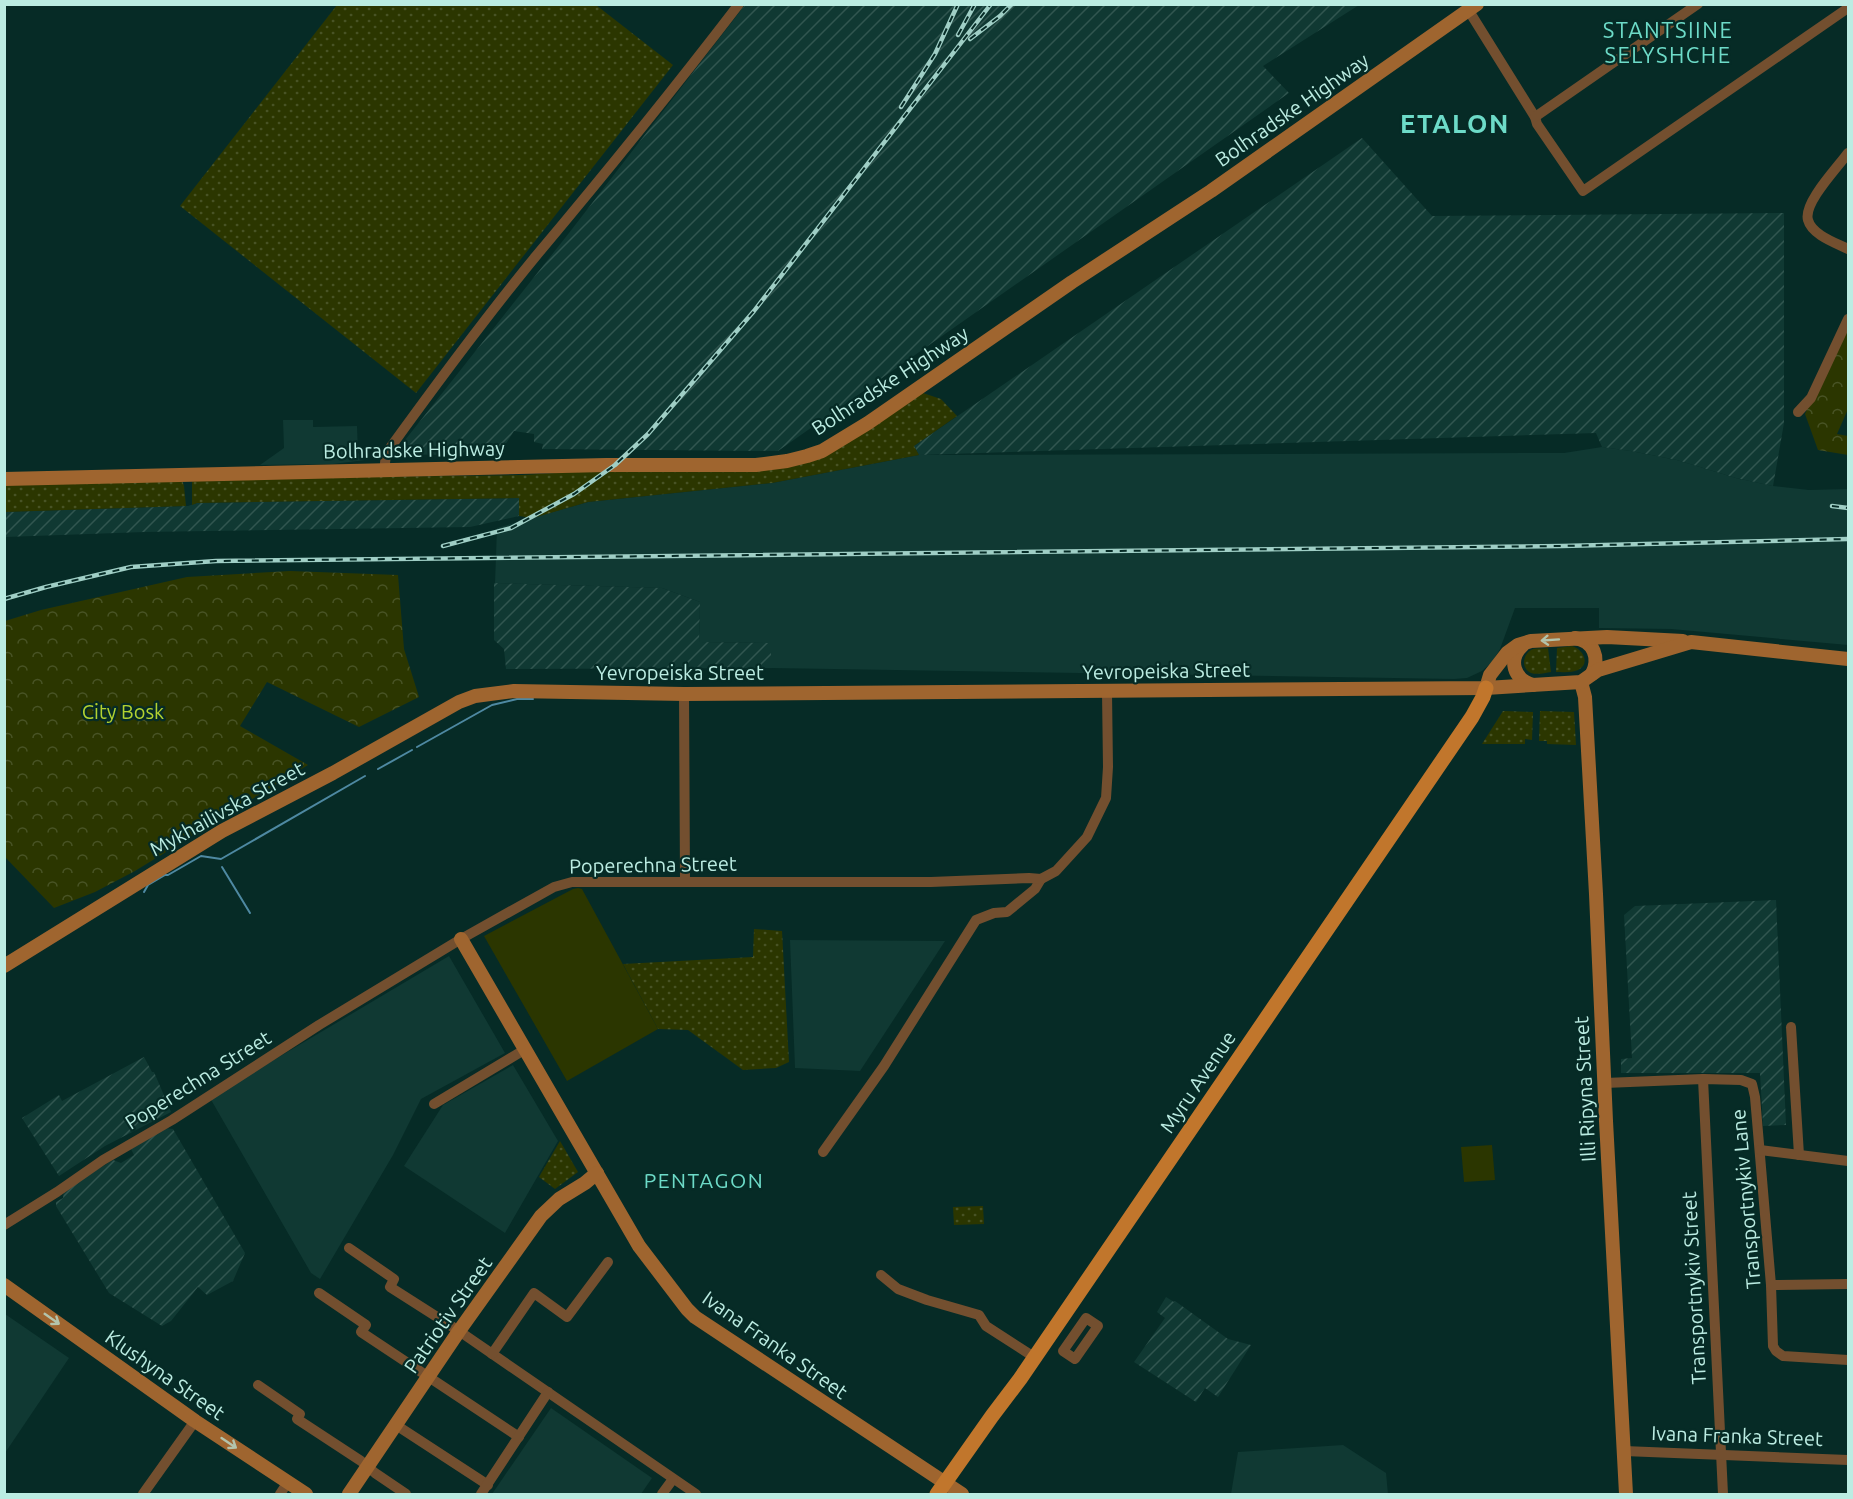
<svg xmlns="http://www.w3.org/2000/svg" width="1853" height="1499" font-family="Ubuntu,sans-serif">
	<defs>
		<pattern id="industrial-furrows" width="10" height="10" patternUnits="userSpaceOnUse" patternTransform="scale(1.5)"><rect width="10" height="10" fill="#103933"/><path d="M-1 1l2-2M0 10L10 0M9 11l2-2" fill="none" stroke="#315650"/></pattern>
		<pattern id="grass-dots" width="8" height="8" patternUnits="userSpaceOnUse" patternTransform="scale(1.5)"><rect width="8" height="8" fill="#2b3600"/><path d="M2 2h.1M6 6h.1" fill="none" stroke="#485325" stroke-width="1.8" stroke-linecap="round"/></pattern>
		<pattern id="forest-crowns" width="20" height="18" patternUnits="userSpaceOnUse" patternTransform="scale(1.5)"><rect width="20" height="18" fill="#2b3600"/><path d="M2 6a3 3 0 1 1 6 0M12 15a3 3 0 1 1 6 0" fill="none" stroke="#485325"/></pattern>
	</defs>
	<rect width="100%" height="100%" fill="#062b26"/>
	<g fill="#103933">
		<path d="M283,420H313V427L357,426L358,453L365,460L333,464L260,465L284,448Z"/>
		<path d="M1602,447L1631,451L1677,460L1736,478L1773,486L1809,490L1848,489V645L1671,629L1599,628V608H1515L1500,649L1492,662L1482,671L1467,678L1454,679L771,668V643L699,642L700,602L662,588L495,583L497,528L588,502L772,483L919,455L1564,453Z"/>
		<path d="M790,940L945,941L860,1071L795,1068Z"/>
		<path d="M449,956L505,1053L421,1099L393,1155L320,1279L311,1273L210,1098Z"/>
		<path d="M513,1065L558,1141L505,1233L404,1166L443,1105Z"/>
		<path d="M5,1314L69,1358L5,1453Z"/>
		<path d="M551,1408L652,1478L641,1494H492Z"/>
		<path d="M1343,1445L1386,1473L1388,1494H1231L1238,1452Z"/>
	</g>
	<g fill="url(#industrial-furrows)">
		<path d="M745,5H1359L1263,66L1289,93L778,451L542,449L543,444L534,442V434L514,431L498,456L394,454L569,233Z"/>
		<path d="M1362,138L1432,216L1784,213V423L1773,486L1736,478L1677,460L1631,451L1602,447L1596,433L919,455L914,446Z"/>
		<path d="M520,498L519,516L470,527L144,532L5,537L4,512L188,506L197,503Z"/>
		<path d="M494,583L662,588L700,602L699,642L771,643V668L506,669L504,649L494,640Z"/>
		<path d="M1776,900L1786,1125L1763,1126L1760,1073H1621V1059L1632,1058L1624,915L1635,906Z"/>
		<path d="M144,1057L152,1072H154L171,1112L105,1146L59,1176L22,1118L59,1095L62,1101Z"/>
		<path d="M165,1128L173,1129L245,1253L233,1281L207,1295L198,1287L171,1321L162,1326L109,1293L56,1206V1202L63,1198L64,1190L113,1160L121,1163L134,1155L131,1149Z"/>
		<path d="M1166,1297L1174,1302L1175,1301L1228,1339L1251,1345L1218,1397L1205,1388L1196,1402L1134,1362L1165,1318L1157,1312Z"/>
	</g>
	<g fill="url(#grass-dots)">
		<path d="M337,5H596L673,65L416,393L180,206Z"/>
		<path d="M923,393L941,399L957,416L914,446L919,455L772,483L588,502L533,518L519,516V498L197,503L192,505V482L196,479L522,475L607,470H771Z"/>
		<path d="M182,480L184,486L186,506L5,512L4,483Z"/>
		<path d="M1572,646C1583,649 1591,664 1578,670C1572,673 1562,672 1556,672L1557,648Z"/>
		<path d="M1548,648L1551,672C1545,673 1537,675 1531,673C1520,668 1523,653 1533,649C1537,648 1544,649 1548,648Z"/>
		<path d="M1503,711L1533,712L1532,740L1525,739V744H1482Z"/>
		<path d="M1540,711L1574,712L1576,745L1547,744V741H1539Z"/>
		<path d="M754,929L782,931L789,1062L776,1068L743,1070L688,1030L658,1029L623,964L753,957Z"/>
		<path d="M560,1141L578,1172L555,1189L539,1177Z"/>
		<path d="M983,1206L984,1224L954,1225L953,1207Z"/>
	</g>
	<g fill="url(#forest-crowns)">
		<path d="M1848,320V409L1837,434L1848,436V455L1818,450L1805,414Z"/>
		<path d="M290,571L398,575L404,649L419,697L359,727L267,682L240,726L308,765L135,871L95,892L54,908L5,857V621L41,610L187,577Z"/>
	</g>
	<g fill="#2b3600">
		<path d="M578,888L582,889L658,1029L567,1081L484,936L573,889Z"/>
		<path d="M1492,1145L1495,1180L1464,1182L1461,1147Z"/>
	</g>
	<g fill="none" stroke-linecap="round" stroke-linejoin="round">
		<g stroke="#4e89a2" stroke-width="2">
			<path d="M417,747L492,705L517,699H533"/>
			<path d="M378,769L412,750"/>
			<path d="M222,867L250,913"/>
			<path d="M144,892L148,885L165,875H168L201,856L221,859L365,776"/>
		</g>
		<g stroke="#734f2f" stroke-width="10">
			<path d="M1469,11L1535,117L1537,124L1583,191L1848,8"/>
			<path d="M1535,117L1698,4"/>
			<path d="M1848,153C1838,167 1803,203 1808,220C1812,235 1836,243 1848,249"/>
			<path d="M1798,412L1811,398L1848,319"/>
			<path d="M384,471L386,455L390,448C437,383 485,318 536,256C605,174 673,90 739,4"/>
			<path d="M684,694L685,881"/>
			<path d="M1791,1027L1799,1155"/>
			<path d="M1703,1079L1723,1494"/>
			<path d="M1605,1083L1703,1079L1741,1080L1752,1084L1755,1097L1771,1285L1773,1346L1776,1351L1783,1356L1848,1360"/>
			<path d="M434,1104L524,1050"/>
			<path d="M1760,1150L1848,1161"/>
			<path d="M823,1152L884,1066L976,920L994,913L1007,912L1035,889L1041,879"/>
			<path d="M4,1225L57,1192L103,1160L172,1120L319,1025L461,939L554,887L572,882H931L1029,878L1041,879L1056,871L1087,837L1106,798L1108,767L1107,692"/>
			<path d="M349,1248L394,1279L390,1287L459,1331L696,1494"/>
			<path d="M881,1275L898,1289L927,1300L979,1315L986,1326L1034,1357"/>
			<path d="M1771,1285L1848,1284"/>
			<path d="M319,1293L366,1325L361,1332L519,1437"/>
			<path d="M1086,1318L1098,1326L1075,1359L1063,1351Z"/>
			<path d="M492,1354L534,1293L567,1317L608,1262"/>
			<path d="M258,1385L300,1414L297,1419L361,1461L375,1473L406,1494"/>
			<path d="M396,1425L488,1485"/>
			<path d="M1624,1451L1848,1460"/>
			<path d="M143,1494L195,1421"/>
			<path d="M280,1494L288,1482"/>
			<path d="M481,1494L548,1392"/>
			<path d="M662,1494L673,1479"/>
		</g>
		<g stroke="#9f652f" stroke-width="14">
			<path d="M4,479L606,465H756L787,461L807,456L822,451L868,423L1072,282L1211,191L1477,4"/>
			<path d="M1575,638C1594,641 1600,658 1592,674"/>
			<path d="M1523,645C1507,659 1514,680 1533,685"/>
			<path d="M1581,682L1585,697L1596,894L1606,1121L1626,1494"/>
			<path d="M1486,688L1490,675L1507,653L1518,645L1531,641L1607,637L1683,641"/>
			<path d="M461,939L639,1246L687,1309L695,1317L962,1494"/>
			<path d="M4,966L222,831L333,773L459,702L475,696L514,691L684,694L1486,688L1581,682L1598,670L1691,642L1848,659"/>
			<path d="M4,1285L195,1421L306,1494"/>
			<path d="M349,1494L459,1331L541,1216L559,1199L585,1183L597,1173"/>
		</g>
		<path stroke="#c1762c" stroke-width="15" d="M937,1494L992,1416L1020,1379L1472,717L1483,697L1486,688"/>
		<defs>
			<g id="rail">
				<path d="M958,35L975,4"/>
				<path d="M970,39L1000,16L1012,4"/>
				<path d="M901,107L935,54L958,4"/>
				<path d="M1832,506L1848,508"/>
				<path d="M443,546L511,528L574,494L615,465L648,434L754,311L991,4"/>
				<path d="M4,599L46,587L131,567L216,561L1562,546L1848,539"/>
			</g>
		</defs>
		<use href="#rail" stroke="#9fcec5" stroke-width="4.5"/>
		<use href="#rail" stroke="#062b26" stroke-width="2" stroke-dasharray="7" stroke-linecap="butt"/>
	</g>
	<defs><path id="oneway-shaft" d="M-6 0H5M1.5-3L5.5 0L1.5 3" fill="none" stroke-width="1.6" stroke-linecap="round" stroke-linejoin="round" transform="scale(1.5)"/></defs>
	<g stroke="#b3c4ac">
		<use href="#oneway-shaft" transform="translate(1550 640) rotate(176)"/>
		<use href="#oneway-shaft" transform="translate(52 1319) rotate(35)"/>
		<use href="#oneway-shaft" transform="translate(229 1443) rotate(34)"/>
	</g>
	<g text-anchor="middle" stroke-width="4.5" stroke-linejoin="round" paint-order="stroke">
		<g font-size="20" fill="#bbece2" stroke="#062b26">
			<text transform="translate(1292 110) rotate(-35)" y="7">Bolhradske Highway</text>
			<text transform="translate(890 381) rotate(-33)" y="7">Bolhradske Highway</text>
			<text transform="translate(414 450) rotate(-1)" y="7">Bolhradske Highway</text>
			<text transform="translate(1166 671) rotate(-1)" y="7">Yevropeiska Street</text>
			<text x="680" y="680">Yevropeiska Street</text>
			<text transform="translate(227 809) rotate(-29)" y="7">Mykhailivska Street</text>
			<text transform="translate(653 865) rotate(-1)" y="7">Poperechna Street</text>
			<text transform="translate(198 1080) rotate(-32)" y="7">Poperechna Street</text>
			<text transform="translate(1198 1082) rotate(-56)" y="7">Myru Avenue</text>
			<text transform="translate(1585 1089) rotate(-93)" y="7">Illi Ripyna Street</text>
			<text transform="translate(1746 1199) rotate(-95)" y="7">Transportnykiv Lane</text>
			<text transform="translate(1694 1288) rotate(-93)" y="7">Transportnykiv Street</text>
			<text transform="translate(448 1315) rotate(-55)" y="7">Patriotiv Street</text>
			<text transform="translate(775 1345) rotate(35)" y="7">Ivana Franka Street</text>
			<text transform="translate(165 1375) rotate(35)" y="7">Klushyna Street</text>
			<text transform="translate(1737 1436) rotate(2)" y="7">Ivana Franka Street</text>
		</g>
		<g font-size="20" fill="#b3d330" stroke="#062b26">
			<text x="123" y="719">City Bosk</text>
		</g>
		<g font-size="21" letter-spacing="1.5" fill="#6ddbc8" stroke="#062b26">
			<text x="704" y="1188">PENTAGON</text>
		</g>
		<g font-size="22" letter-spacing="1.5" fill="#6ddbc8" stroke="#062b26">
			<text x="1668" y="38">STANTSIINE<tspan x="1668" dy="25">SELYSHCHE</tspan></text>
		</g>
		<g font-size="26" font-weight="bold" letter-spacing="1.5" fill="#6ddbc8" stroke="#062b26">
			<text x="1455" y="133">ETALON</text>
		</g>
	</g>
	<rect width="1853" height="1499" fill="none" stroke="#bbece2" stroke-width="12"/>
</svg>
